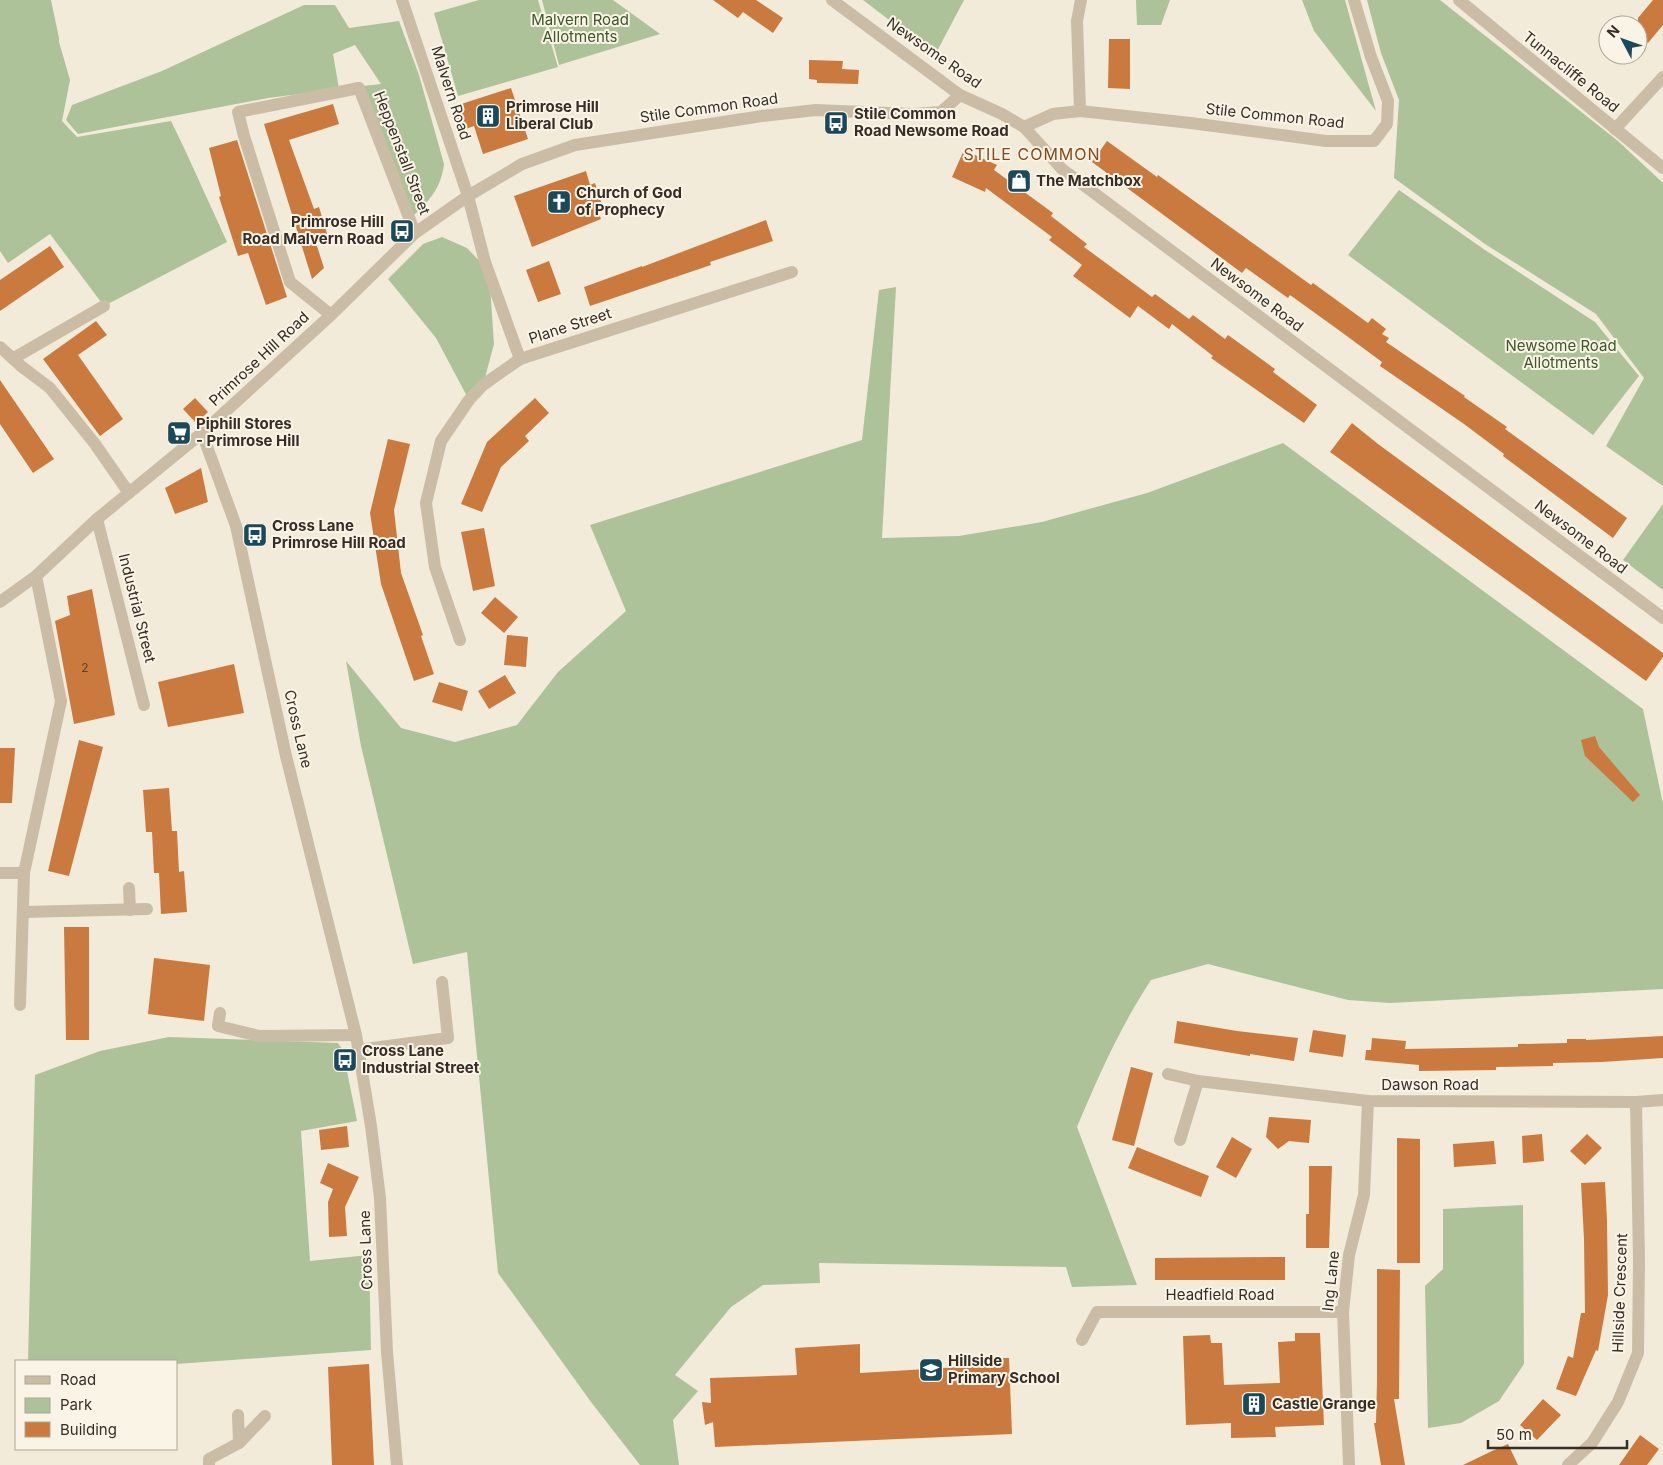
<svg xmlns="http://www.w3.org/2000/svg" width="1663" height="1465" font-family="Inter,sans-serif">
	<rect width="100%" height="100%" fill="#f2ebd9"/>
	<g fill="#adc299">
		<path d="M0,0H51L59,38V42L70,80L62,121L77,137L171,121L185,150L227,242L104,306L50,234L8,263L0,251Z"/>
		<path d="M479,0H538L558,67L458,96L434,13Z"/>
		<path d="M542,0H613L660,34L559,65Z"/>
		<path d="M863,0H964L935,55Z"/>
		<path d="M1136,0H1170L1161,25H1137Z"/>
		<path d="M1302,0H1345L1376,111L1314,31Z"/>
		<path d="M1367,0H1440L1618,141L1663,183V486L1606,446L1644,378L1596,314L1485,244L1394,178L1399,100L1381,53Z"/>
		<path d="M304,5H335L349,28L399,21L419,75L444,164C441,188 430,200 413,216L363,86L381,84L355,45L333,54L339,89L268,98L78,134L66,120L72,105L162,71Z"/>
		<path d="M1399,190L1485,250L1595,322L1639,376L1593,435L1348,255Z"/>
		<path d="M442,237L467,248L489,271L494,344L483,385L469,400L436,338L388,279L423,244Z"/>
		<path d="M896,287L882,538L959,536L1042,522L1147,493L1283,443L1643,709L1663,804V989L1390,1003L1348,1000L1208,964L1151,980C1120,1027 1099,1075 1077,1127L1137,1285L1072,1287L1066,1267L819,1263L820,1283L763,1285L731,1307L675,1375L698,1391L673,1420L679,1465H640L591,1402L498,1273L467,952L413,964L361,746L346,661L401,728L455,742L517,725L558,672L626,611L590,525L862,440L879,290Z"/>
		<path d="M1663,504V590L1623,560Z"/>
		<path d="M169,1037L338,1043L343,1051L357,1121L301,1131L310,1261L369,1255L371,1350L176,1364V1361H28L35,1075L100,1051Z"/>
		<path d="M1523,1205L1524,1364L1499,1401L1461,1423L1428,1428L1425,1286L1443,1269V1209Z"/>
	</g>
	<g fill="#ca7a3f">
		<path d="M713,0H756L783,18L773,33L743,12L738,18Z"/>
		<path d="M1653,0H1663V25L1648,43L1638,35V18Z"/>
		<path d="M1109,39H1130V89L1108,88Z"/>
		<path d="M809,60L843,61L842,69L859,70L858,84L817,83V80L809,79Z"/>
		<path d="M511,88L528,139L483,154L474,126L460,131L452,107Z"/>
		<path d="M333,104L339,124L289,140L314,209L319,207L329,240L316,243L324,268L312,279L264,124Z"/>
		<path d="M237,140L287,297L266,305L248,253L238,256L219,197L221,196L209,148Z"/>
		<path d="M1107,141L1157,177L1158,175L1311,285L1313,283L1368,323L1372,318L1386,329L1382,334L1389,338L1386,342L1465,396L1464,397L1507,427L1505,429L1627,518L1613,538L1503,456L1504,454L1464,424L1380,366L1382,362L1340,331L1290,295L1288,298L1246,268L1242,273L1092,162Z"/>
		<path d="M964,150L997,165L994,170L1053,213L1051,216L1087,244L1084,247L1152,297L1155,294L1189,319L1193,315L1225,339L1228,335L1275,369L1273,372L1317,405L1304,423L1211,358L1213,356L1172,324L1169,329L1138,306L1130,318L1073,276L1082,265L1049,240L1052,237L986,188L985,192L952,177Z"/>
		<path d="M586,171L590,185L595,183L603,208L597,209L601,219L532,247L514,196Z"/>
		<path d="M766,220L773,241L710,262L711,265L590,306L584,287L642,266V267Z"/>
		<path d="M50,246L64,267L0,311V280Z"/>
		<path d="M549,261L561,294L538,302L526,270Z"/>
		<path d="M96,321L107,335L78,355L123,419L100,436L43,359Z"/>
		<path d="M0,380L54,459L33,473L0,424Z"/>
		<path d="M195,398L208,412L196,423L183,409Z"/>
		<path d="M535,398L549,413L525,436L529,441L501,467L482,512L461,504L487,442Z"/>
		<path d="M1352,423L1378,444L1663,653V657L1646,681L1330,452Z"/>
		<path d="M388,439L410,444L394,510L401,573L423,635L421,636L434,674L414,681L381,584L370,513Z"/>
		<path d="M201,468L208,502L175,514L165,488Z"/>
		<path d="M484,528L495,586L473,591L461,532Z"/>
		<path d="M92,589L115,715L74,724L55,621L70,615L67,596Z"/>
		<path d="M495,597L518,617L504,633L481,613Z"/>
		<path d="M507,635L528,637L526,667L504,665Z"/>
		<path d="M234,664L244,713L168,727L158,682Z"/>
		<path d="M505,675L516,693L489,709L478,691Z"/>
		<path d="M439,682L468,691L462,711L432,702Z"/>
		<path d="M1595,736L1599,747L1640,795L1633,802L1585,756L1581,740Z"/>
		<path d="M79,740L103,747L69,876L48,871Z"/>
		<path d="M0,748H15L12,803H0Z"/>
		<path d="M169,788L172,831H177L179,872L184,871L187,912L161,914L159,873H154L152,832H146L143,790Z"/>
		<path d="M64,927H89V1040H66Z"/>
		<path d="M154,958L210,965L204,1021L148,1014Z"/>
		<path d="M1177,1021L1237,1031L1298,1038L1294,1061L1250,1054V1056L1174,1043Z"/>
		<path d="M1313,1030L1346,1035L1343,1057L1309,1052Z"/>
		<path d="M1663,1036V1058L1602,1062L1553,1063V1066L1496,1067V1070L1419,1071V1065L1365,1060L1366,1050H1371L1372,1038L1406,1041L1405,1049L1518,1047V1044L1567,1043V1039H1586V1040Z"/>
		<path d="M1131,1067L1153,1073L1134,1146L1112,1140Z"/>
		<path d="M1269,1117L1311,1120L1309,1143L1289,1141L1278,1149L1266,1137Z"/>
		<path d="M347,1126L349,1147L321,1150L319,1130Z"/>
		<path d="M1542,1134L1544,1161L1523,1163L1522,1136Z"/>
		<path d="M1587,1134L1602,1148L1585,1165L1570,1151Z"/>
		<path d="M1232,1137L1252,1149L1236,1178L1216,1167Z"/>
		<path d="M1397,1138L1420,1139V1263H1397Z"/>
		<path d="M1494,1141L1496,1164L1454,1167L1453,1144Z"/>
		<path d="M1137,1147L1209,1176L1201,1197L1128,1168Z"/>
		<path d="M328,1163L359,1177L345,1207L347,1236L329,1237L328,1202L333,1189L320,1183Z"/>
		<path d="M1309,1166H1332L1329,1248H1306V1214H1309Z"/>
		<path d="M1605,1182L1607,1221L1608,1295L1598,1351L1596,1350L1576,1396L1556,1389L1568,1356L1573,1358L1581,1313H1585L1584,1239L1581,1183Z"/>
		<path d="M1285,1257V1280H1155V1258Z"/>
		<path d="M1377,1269L1400,1270L1399,1399H1394L1405,1465H1381L1374,1423H1376L1377,1381Z"/>
		<path d="M1295,1333H1320L1324,1425L1275,1427L1276,1437L1231,1438V1423L1186,1425L1183,1336L1210,1335L1211,1343H1222L1224,1385L1280,1383L1278,1342L1295,1341Z"/>
		<path d="M860,1344V1373L960,1367L962,1358H1009L1012,1434L715,1447L713,1422L705,1425L702,1402L711,1403L710,1378L797,1375L795,1348Z"/>
		<path d="M369,1364L374,1465H332L328,1367Z"/>
		<path d="M1543,1399L1561,1415L1537,1440L1520,1425Z"/>
		<path d="M1640,1435L1659,1449L1647,1465H1619Z"/>
		<path d="M1508,1444L1518,1465H1463L1492,1451Z"/>
	</g>
	<g fill="none" stroke-linecap="round" stroke-linejoin="round">
		<g stroke="#cbbda5" stroke-width="12">
			<path d="M402,0L468,196L485,262L520,359L792,272"/>
			<path d="M832,0L960,95L1002,114L1024,127L1062,169L1663,618"/>
			<path d="M1459,0L1663,168"/>
			<path d="M1080,111L1077,21L1081,0"/>
			<path d="M1024,127L1053,114L1080,111L1191,123L1326,141H1374L1387,124L1388,101L1371,57L1354,0"/>
			<path d="M1615,129L1663,77"/>
			<path d="M331,315L290,282L244,136L238,112L359,88L415,233"/>
			<path d="M0,347L21,366L50,388L95,444L129,493"/>
			<path d="M14,358L104,306"/>
			<path d="M202,433L236,526L286,756L356,1035L371,1126L380,1198L387,1352L397,1465"/>
			<path d="M97,519L144,705"/>
			<path d="M0,602L36,576L97,519L202,433L331,315L415,233L468,196L522,164L575,145L762,116L816,110L913,114L941,112L960,95"/>
			<path d="M460,640L435,567L426,503L441,441L469,400L483,385L520,359"/>
			<path d="M0,873H24"/>
			<path d="M129,888L130,910"/>
			<path d="M23,912L147,909"/>
			<path d="M20,1005L24,873L61,701L36,576"/>
			<path d="M220,1013L218,1026L259,1036L356,1035"/>
			<path d="M358,1050L448,1038L442,982"/>
			<path d="M1168,1074L1198,1081L1368,1101L1636,1102L1663,1100"/>
			<path d="M1180,1140L1198,1081"/>
			<path d="M1082,1340L1097,1312H1343"/>
			<path d="M238,1415L239,1443"/>
			<path d="M209,1465V1459L239,1443L265,1416"/>
			<path d="M1349,1465L1343,1312L1349,1255L1364,1195L1368,1101"/>
			<path d="M1568,1465L1592,1443L1618,1402L1638,1353L1639,1260L1636,1102"/>
		</g>
	</g>
	<defs>
		<symbol id="building-square" viewBox="-11 -11 22 22"><rect x="-9" y="-9" width="18" height="18" rx="4" fill="#1b4959" stroke="#faf4e6"/><path d="M-4-6H4V6H1V3H-1V6H-4ZM-2.5-4.3h1.7v1.8h-1.7ZM.8-4.3h1.7v1.8H.8ZM-2.5-1h1.7V.8h-1.7ZM.8-1h1.7V.8H.8Z" fill="#fff"/></symbol>
		<symbol id="bus-square" viewBox="-11 -11 22 22"><rect x="-9" y="-9" width="18" height="18" rx="4" fill="#1b4959" stroke="#faf4e6"/><path d="M-5-6H5V4H4V6H2V4H-2V6H-4V4H-5ZM-3.5-4V0h7V-4ZM-3.5 1.2v1.5H-2V1.2ZM2 1.2v1.5H3.5V1.2Z" fill="#fff"/></symbol>
		<symbol id="shop-square" viewBox="-11 -11 22 22"><rect x="-9" y="-9" width="18" height="18" rx="4" fill="#1b4959" stroke="#faf4e6"/><path d="M-5-2.5h2.3a2.7 3.5 0 0 1 5.4 0H5L5.5 6h-11ZM-1.5-2.5h3a1.5 2.3 0 0 0-3 0Z" fill="#fff"/></symbol>
		<symbol id="church-square" viewBox="-11 -11 22 22"><rect x="-9" y="-9" width="18" height="18" rx="4" fill="#1b4959" stroke="#faf4e6"/><path d="M-1.2-6h2.4v3.5h3.3v2.4h-3.3V6h-2.4V-.1h-3.3v-2.4h3.3Z" fill="#fff"/></symbol>
		<symbol id="supermarket-square" viewBox="-11 -11 22 22"><rect x="-9" y="-9" width="18" height="18" rx="4" fill="#1b4959" stroke="#faf4e6"/><path d="M-6-5.5h2.5l.6 2H6L4.5 2H-2.5L-4.4-4H-6ZM-1.5 3.2a1.3 1.3 0 1 0 .1 0ZM3 3.2a1.3 1.3 0 1 0 .1 0Z" fill="#fff"/></symbol>
		<symbol id="school-square" viewBox="-11 -11 22 22"><rect x="-9" y="-9" width="18" height="18" rx="4" fill="#1b4959" stroke="#faf4e6"/><path d="M0-5L7-2L0 1L-7-2ZM-4 1L0 2.5L4 1V4Q0 6-4 4Z" fill="#fff"/></symbol>
	</defs>
	<g fill-rule="evenodd">
		<use href="#building-square" x="474" y="102" width="28" height="28"/>
		<use href="#bus-square" x="822" y="109" width="28" height="28"/>
		<use href="#shop-square" x="1005" y="167" width="28" height="28"/>
		<use href="#church-square" x="545" y="188" width="28" height="28"/>
		<use href="#bus-square" x="388" y="217" width="28" height="28"/>
		<use href="#supermarket-square" x="165" y="419" width="28" height="28"/>
		<use href="#bus-square" x="241" y="521" width="28" height="28"/>
		<use href="#bus-square" x="331" y="1046" width="28" height="28"/>
		<use href="#school-square" x="917" y="1356" width="28" height="28"/>
		<use href="#building-square" x="1240" y="1390" width="28" height="28"/>
	</g>
	<g text-anchor="middle" stroke-width="4" stroke-linejoin="round" paint-order="stroke">
		<g font-size="12" fill="#5b412c">
			<text x="85" y="672">2</text>
		</g>
		<g font-size="15" fill="#3d5529" stroke="#faf4e6">
			<text x="580" y="25">Malvern Road<tspan x="580" dy="17">Allotments</tspan></text>
			<text x="1561" y="351">Newsome Road<tspan x="1561" dy="17">Allotments</tspan></text>
		</g>
		<g font-size="15" fill="#362e26" stroke="#faf4e6">
			<text transform="translate(934 53) rotate(35)" y="5">Newsome Road</text>
			<text transform="translate(1571 72) rotate(39)" y="5">Tunnacliffe Road</text>
			<text transform="translate(451 93) rotate(72)" y="5">Malvern Road</text>
			<text transform="translate(709 108) rotate(-8)" y="5">Stile Common Road</text>
			<text transform="translate(1275 116) rotate(6)" y="5">Stile Common Road</text>
			<text transform="translate(402 153) rotate(69)" y="5">Heppenstall Street</text>
			<text transform="translate(1257 295) rotate(37)" y="5">Newsome Road</text>
			<text transform="translate(570 326) rotate(-18)" y="5">Plane Street</text>
			<text transform="translate(259 359) rotate(-43)" y="5">Primrose Hill Road</text>
			<text transform="translate(1581 537) rotate(37)" y="5">Newsome Road</text>
			<text transform="translate(137 608) rotate(76)" y="5">Industrial Street</text>
			<text transform="translate(298 729) rotate(77)" y="5">Cross Lane</text>
			<text x="1430" y="1090">Dawson Road</text>
			<text transform="translate(366 1250) rotate(-92)" y="5">Cross Lane</text>
			<text transform="translate(1331 1281) rotate(-84)" y="5">Ing Lane</text>
			<text transform="translate(1620 1293) rotate(-88)" y="5">Hillside Crescent</text>
			<text x="1220" y="1300">Headfield Road</text>
		</g>
		<g font-size="15" font-weight="bold" fill="#362e26" stroke="#faf4e6" text-anchor="start">
			<text x="506" y="112">Primrose Hill<tspan x="506" dy="17">Liberal Club</tspan></text>
			<text x="854" y="119">Stile Common<tspan x="854" dy="17">Road Newsome Road</tspan></text>
			<text x="1036" y="186">The Matchbox</text>
			<text x="576" y="198">Church of God<tspan x="576" dy="17">of Prophecy</tspan></text>
			<text x="384" y="227" text-anchor="end">Primrose Hill<tspan x="384" dy="17">Road Malvern Road</tspan></text>
			<text x="196" y="429">Piphill Stores<tspan x="196" dy="17">- Primrose Hill</tspan></text>
			<text x="272" y="531">Cross Lane<tspan x="272" dy="17">Primrose Hill Road</tspan></text>
			<text x="362" y="1056">Cross Lane<tspan x="362" dy="17">Industrial Street</tspan></text>
			<text x="948" y="1366">Hillside<tspan x="948" dy="17">Primary School</tspan></text>
			<text x="1272" y="1409">Castle Grange</text>
		</g>
		<g font-size="16" letter-spacing="1" fill="#884a1d" stroke="#faf4e6">
			<text x="1032" y="160">STILE COMMON</text>
		</g>
	</g>
	<rect x="15" y="1360" width="162" height="90" fill="#faf4e6" stroke="#aca599"/>
	<rect x="25" y="1376" width="25" height="8" fill="#cbbda5" stroke="#aca599"/>
	<text x="60" y="1385" font-size="15" fill="#362e26">Road</text>
	<rect x="25" y="1398" width="25" height="15" fill="#adc299" stroke="#aca599"/>
	<text x="60" y="1410" font-size="15" fill="#362e26">Park</text>
	<rect x="25" y="1422" width="25" height="15" fill="#ca7a3f" stroke="#aca599"/>
	<text x="60" y="1435" font-size="15" fill="#362e26">Building</text>
	<g transform="translate(1623 40) rotate(311)"><circle r="24" fill="#faf4e6" stroke="#aca599"/>
	<path d="M0-4L9 19L0 12L-9 19Z" fill="#1b4959"/>
	<text y="-8" font-size="14" font-weight="bold" text-anchor="middle" fill="#362e26">N</text>
	</g>
	<path d="M1488 1440v8h139v-8" fill="none" stroke="#362e26" stroke-width="2.5"/>
	<text x="1496" y="1440" font-size="15" fill="#362e26" stroke="#faf4e6" stroke-width="4" paint-order="stroke">50 m</text>
</svg>
